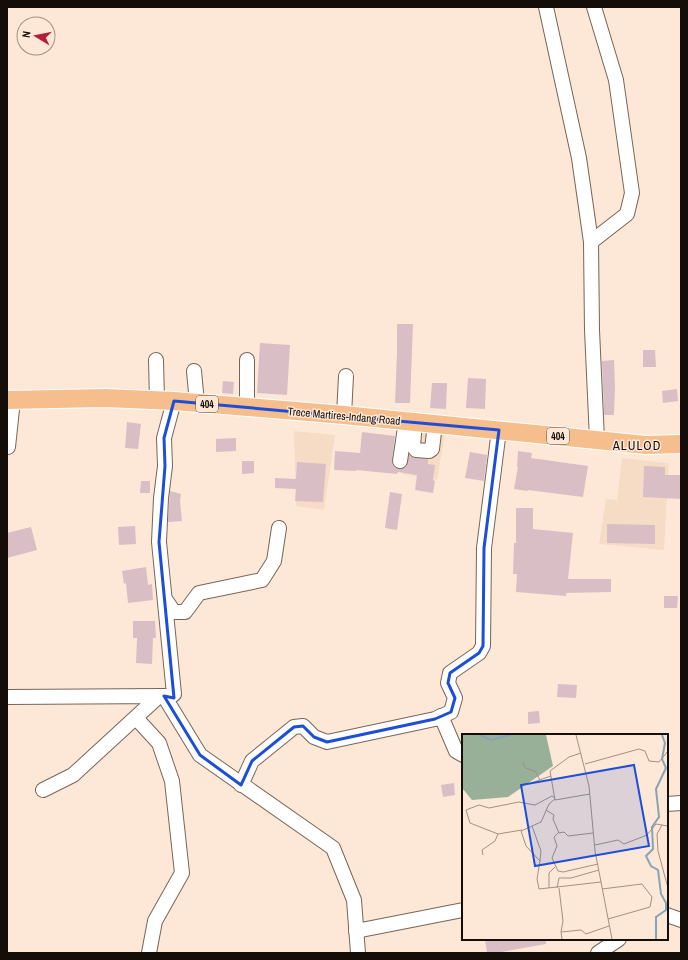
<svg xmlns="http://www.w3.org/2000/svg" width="688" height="960" font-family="'Archivo Narrow',sans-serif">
	<rect width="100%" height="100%" fill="#fde8d7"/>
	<g fill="#f7dcc5">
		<path d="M294,431L335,435L324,510L296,506Z"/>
		<path d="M407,431L445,434L437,480L402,474Z"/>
		<path d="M622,458L669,463L664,550L599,544L606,499L617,500Z"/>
	</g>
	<g fill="#d9bec6">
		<path d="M397,324H413L410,403H395L397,352Z"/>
		<path d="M260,343L290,345L287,395L257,393Z"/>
		<path d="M643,350H655L656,367H643Z"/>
		<path d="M614,360L615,387L614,415H604L602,361Z"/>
		<path d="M468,378L486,379L485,409L466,408Z"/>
		<path d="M223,381L234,382L233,394L222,393Z"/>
		<path d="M432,383H447L446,409L430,408Z"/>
		<path d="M677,389L678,401L663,403L662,391Z"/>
		<path d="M127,422L141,424L138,449L125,448Z"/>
		<path d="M362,432L395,436L392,460V464L395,468L399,469L406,467L409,455L415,458L428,459V464L435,465L433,480L435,481L433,493L415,490L417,475L398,472L397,474L356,470V471L334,470L335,451L360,453Z"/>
		<path d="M236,438V451L216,452V439Z"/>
		<path d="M518,451L532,453L531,458L588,466L583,497L528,490L527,491L514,489L518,467H517Z"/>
		<path d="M470,452L487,455L484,481L465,478Z"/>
		<path d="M242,461H254V473L242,474Z"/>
		<path d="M297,462L326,464L323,502L295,501L296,489L275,488V478L296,479Z"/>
		<path d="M644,466L665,467V475H681V499L643,497Z"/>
		<path d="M141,481H150V493H140Z"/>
		<path d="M170,491L181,494L180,501L182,521L168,522Z"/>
		<path d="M390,492L402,494L397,530L385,528Z"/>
		<path d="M516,508H533V529L573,533L568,579H611V592L566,593V596L516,592L517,574H513L514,543H516Z"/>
		<path d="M607,524L655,525V544L607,543Z"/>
		<path d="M135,526L136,544L119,545L118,527Z"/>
		<path d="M31,527L37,550L7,558V533Z"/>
		<path d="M146,567L148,585L152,584L153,600L128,603L126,583L124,584L122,571Z"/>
		<path d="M664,596H678L677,608H664Z"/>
		<path d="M133,621H155L156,638H153L152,664L136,663L137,638H133Z"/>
		<path d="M558,684L577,685L576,698L557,697Z"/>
		<path d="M539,711L540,723L528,724V712Z"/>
		<path d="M454,783L455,795L443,797L441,785Z"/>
		<path d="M485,939H546V944L496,953H487Z"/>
	</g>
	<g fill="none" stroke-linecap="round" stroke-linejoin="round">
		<defs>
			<g id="minor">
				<path d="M546,7L579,158L591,242L592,330L597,440"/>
				<path d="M591,242L627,214L632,193L616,80L594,7"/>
				<path d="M156,360L157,400"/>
				<path d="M247,360V407"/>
				<path d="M194,371L197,403"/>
				<path d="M344,415L346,376"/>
				<path d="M415,422L413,446L416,450L429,451L432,449L435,424"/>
				<path d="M8,447L13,400"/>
				<path d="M400,461L406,421"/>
				<path d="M165,599L174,612H185L199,593L262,580L274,561L279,528"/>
				<path d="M164,696L200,755L333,848L354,900L358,953"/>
				<path d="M7,697L164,696L170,697L174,694L159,542L161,498L165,466L164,438L174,401"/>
				<path d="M441,716L456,751L463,755"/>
				<path d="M136,718L159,743L172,781L182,873L155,921L149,953"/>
				<path d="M241,785L252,761L294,727L303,726L314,737L327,742L435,719L451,712L455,698L448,683L450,673L479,653L483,646L484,548L499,430"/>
				<path d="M43,790L73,775L159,696"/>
				<path d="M667,804L681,803"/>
				<path d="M667,915L681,920"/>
				<path d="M356,931L463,910"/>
				<path d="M598,953L619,939"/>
			</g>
			<path id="major" d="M7,400L105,398L174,401L344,415L646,445L681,444"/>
		</defs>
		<use href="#minor" stroke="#786556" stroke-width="16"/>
		<use href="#major" stroke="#fff" stroke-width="20"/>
		<use href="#minor" stroke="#fff" stroke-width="14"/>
		<use href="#major" stroke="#f7be8d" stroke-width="18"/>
	</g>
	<path fill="none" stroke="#1d4ed8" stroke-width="3" stroke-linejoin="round" d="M174,401L499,430L484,548L483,646L479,653L450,673L448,683L455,698L451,712L435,719L327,742L314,737L303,726L294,727L252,761L241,785L200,755L164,696L174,698L159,542L165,466L164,438Z"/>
	<g text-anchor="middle" stroke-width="3" stroke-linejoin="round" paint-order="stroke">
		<g fill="#fde8d7" stroke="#5b4f46" stroke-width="1">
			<rect x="196" y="396" width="22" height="16" rx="3"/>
			<rect x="547" y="428" width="22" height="16" rx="3"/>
		</g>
		<g font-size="10" font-weight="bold" fill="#150e08">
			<text x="207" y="408">404</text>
			<text x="558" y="440">404</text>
		</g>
		<g font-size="11" fill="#150e08" stroke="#fde8d7">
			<text transform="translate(344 416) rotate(5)" y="4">Trece Martires-Indang Road</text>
		</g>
		<g font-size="13" letter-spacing="1" fill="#150e08" stroke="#fde8d7">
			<text x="637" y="450">ALULOD</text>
		</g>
	</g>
	<g transform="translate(462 734)">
		<rect width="206" height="206" fill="#fde8d7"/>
		<path d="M0,1H84L91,32L46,63L10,66L0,54Z" fill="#98b098"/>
		<path fill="none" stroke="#85a4b6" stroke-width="2" d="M18,1L29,6L48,1M194,205V183L204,176V169L199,160L196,136L189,132L184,122L191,115L190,93L197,83L194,55L204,34L200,25L203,9L200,1"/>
		<path fill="none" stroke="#a09184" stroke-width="1" d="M114,1L127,52L133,117L150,205M119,19L107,23L88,37L93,66L128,60M61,28L63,34L73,37L78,46M123,30L177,15L183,17L187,27L197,28L206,17M69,49L89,42M93,65L87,70L79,88L59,97L64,112L78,127L75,145L77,155L139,148M84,76L92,81L91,85L97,99L102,98L106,102L131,99M200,91L195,100L196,117L206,154M70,92L79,117L78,127M97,98L92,103L95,112L90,124L96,137L101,138L136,130M36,100L8,89L4,76L17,71L27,74L57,68L73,71L90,62L93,64M133,111L156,106L162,110L185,101L194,90L206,92M21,121L20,116L33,107L36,100L60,96M87,154V139L93,133M95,154L97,144H109L137,136M97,154L101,187L99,198M140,155L180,150L190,163L188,173L146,185M100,205L99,198L119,196L124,200L147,192"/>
		<path fill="#1d4ed8" fill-opacity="0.15" stroke="#1d4ed8" stroke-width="2" d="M172,31L187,112L73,132L59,51Z"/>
		<rect width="206" height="206" fill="none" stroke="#150e08" stroke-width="2"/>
	</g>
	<rect width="688" height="960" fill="none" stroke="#150e08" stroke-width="16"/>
	<g transform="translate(36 36) rotate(280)"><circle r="19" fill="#fde8d7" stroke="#a09184"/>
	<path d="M0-3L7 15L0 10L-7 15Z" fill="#b21f37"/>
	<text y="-6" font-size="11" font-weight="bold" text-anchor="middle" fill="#150e08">N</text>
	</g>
</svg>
